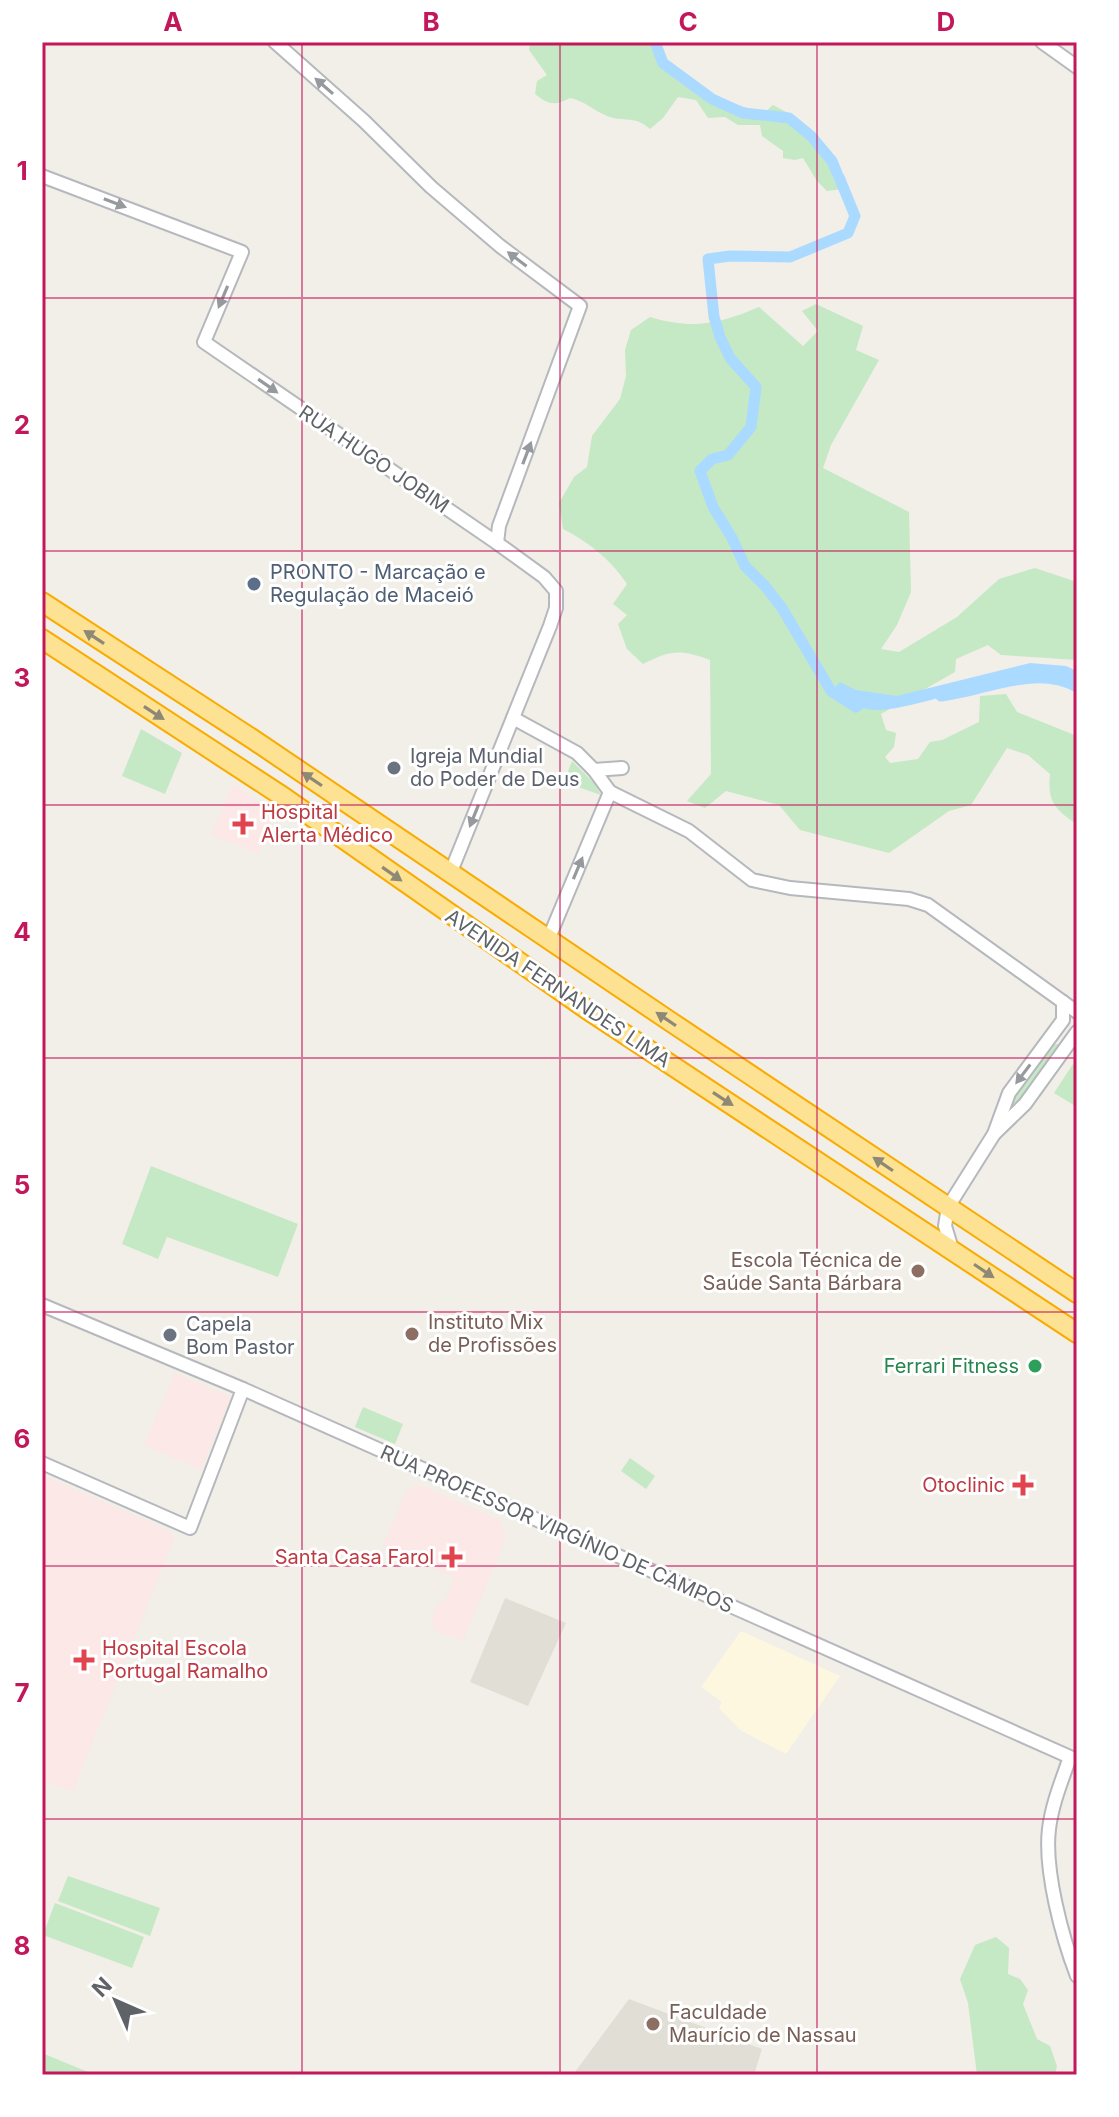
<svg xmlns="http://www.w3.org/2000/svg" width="1119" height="2117" font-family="Inter,sans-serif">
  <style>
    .commercial { fill: #fef7e0 }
    .education { fill: #e1ded6 }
    .medical { fill: #fce8e6 }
    .green { fill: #c5e8c5 }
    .water { fill: #aadaff }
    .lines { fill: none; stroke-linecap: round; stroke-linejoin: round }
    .canal { stroke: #aadaff; stroke-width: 11 }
    .minor-casing { stroke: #b5b8bc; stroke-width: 16 }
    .highway-casing { stroke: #f9ab00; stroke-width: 22 }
    .minor { stroke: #fff; stroke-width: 12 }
    .highway { stroke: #fde293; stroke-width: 18 }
    .oneway { fill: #979a9d }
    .oneway2 { fill: #8e8975 }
    .grid { fill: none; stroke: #c2185b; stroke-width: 2; stroke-opacity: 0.55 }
    .service-dot { fill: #5c6f8a; stroke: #fff; stroke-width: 3 }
    .worship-dot { fill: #6b7280; stroke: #fff; stroke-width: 3 }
    .health-dot { fill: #e0444e; stroke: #fff; stroke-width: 3 }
    .education-dot { fill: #8d6e63; stroke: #fff; stroke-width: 3 }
    .leisure-dot { fill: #2e9e5b; stroke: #fff; stroke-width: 3 }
    .labels { text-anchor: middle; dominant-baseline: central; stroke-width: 6; stroke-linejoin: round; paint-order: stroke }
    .street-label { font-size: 20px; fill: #5f6368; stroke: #fff }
    .service-label { font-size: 20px; fill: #4e5e75; stroke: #fff; text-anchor: start }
    .worship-label { font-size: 20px; fill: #5b616d; stroke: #fff; text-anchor: start }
    .health-label { font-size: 20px; fill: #be3a42; stroke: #fff; text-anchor: start }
    .education-label { font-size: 20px; fill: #785e54; stroke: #fff; text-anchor: start }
    .leisure-label { font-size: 20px; fill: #27864d; stroke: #fff; text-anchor: end }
    .neatline { fill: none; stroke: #c2185b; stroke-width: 3 }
    .grid-label { font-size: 26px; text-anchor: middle; font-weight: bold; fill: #c2185b }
  </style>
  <rect width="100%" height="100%" fill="#f1efe8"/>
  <!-- commercial -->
  <path class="commercial" d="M741,1631L840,1676L786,1754L740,1730L719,1708L722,1702L701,1687Z"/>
  <!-- education -->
  <g class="education">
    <path d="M505,1598L566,1623L528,1706L470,1682Z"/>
    <path d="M629,1999L762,2049L754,2075H579L575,2072Z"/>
  </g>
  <!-- medical -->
  <g class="medical">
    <path d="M233,784L275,813L259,854L211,835Z"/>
    <path d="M175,1373L231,1397L201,1470L144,1445Z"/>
    <path d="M42,1475L170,1531L174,1539L73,1791L42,1781Z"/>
    <path d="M419,1485L498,1519L504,1528V1542L463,1641L432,1629L435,1622L431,1620L438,1602L444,1604L454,1577L382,1547L406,1492L412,1486Z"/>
  </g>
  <!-- green -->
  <g class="green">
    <path d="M530,42H655C663,55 670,69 682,79C697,92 745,109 765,112L773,105L790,114L839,169L842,189L827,191L817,181L803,158L795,160L783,158V151L762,136L760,125H738L725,117L708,118L696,100L678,97L663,118L650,129C637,117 628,121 613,118C597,114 586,101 570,98C555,106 549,105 535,94L537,81L547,75L529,50Z"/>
    <path d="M816,304L863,326L856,350L879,360L831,445L823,468L909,512L911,592L897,625L881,649L899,652L957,617L999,579L1035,568L1077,582V660L1001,655L988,645L956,659L955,672L881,714L886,730L896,733L894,747L885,757L890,763L918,759L930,742L942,740L979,722L980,696L1006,694L1017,712L1077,736V824C1055,810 1047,801 1050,774L1028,755L1007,748L971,805L949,811L889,853L800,830L779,805L726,791L705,808L687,801L711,774L710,660C680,649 671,650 643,664L627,649L618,624L627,615L613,604L627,584C610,559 590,543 563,529L559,503L574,477L587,467L592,436L620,399L626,376L625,350L631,330L650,317C693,330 719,324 759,307L803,346L818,331L802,311Z"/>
    <path d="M141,729L182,753L165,794L122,776Z"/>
    <path d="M572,761L593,782L601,795L564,782Z"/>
    <path d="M1058,1044L1061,1049L1024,1101L1004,1116L1009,1100L1051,1045Z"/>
    <path d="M1077,1058V1107L1054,1093Z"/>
    <path d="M151,1166L298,1224L278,1277L167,1237L158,1259L122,1244Z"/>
    <path d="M363,1407L403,1424L395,1444L355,1427Z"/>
    <path d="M630,1458L655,1476L646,1489L621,1471Z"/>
    <path d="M68,1876L160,1908L150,1936L58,1901Z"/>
    <path d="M55,1903L144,1937L132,1968L43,1935Z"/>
    <path d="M996,1937L1009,1948L1008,1974L1020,1979L1028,1990L1023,2004L1037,2039L1050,2046L1057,2066L1055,2075H977L968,2003L960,1979L975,1945Z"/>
    <path d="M42,2053L88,2072L87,2075H42Z"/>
  </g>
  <!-- water -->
  <path class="water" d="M1030,663L1066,666L1077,671V689C1046,655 920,711 876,710C858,710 846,700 831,691L840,682L856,690L897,696Z"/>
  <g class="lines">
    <!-- canal -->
    <g class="canal">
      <path d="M655,42L663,63L712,99L743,113L789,118L811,136L832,161L837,173"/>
      <path d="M839,177L855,216L848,233L790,257L730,256L708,259L714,317L720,337L730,358L756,387L751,427L728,455L712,459L700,471L713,507L732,538L745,566L765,586L782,608L831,691L856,707L864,700"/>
      <path d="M941,696C984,691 1035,664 1077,687"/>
    </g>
    <!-- minor casing -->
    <g class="minor-casing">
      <g id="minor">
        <path d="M275,42L364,121L431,187L500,246L580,306L499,526L497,543"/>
        <path d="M1042,42L1077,67"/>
        <path d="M42,176L242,252L204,342L497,543L544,577L556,591V608L550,626L450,874"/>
        <path d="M513,718L577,753L594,770L610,792L689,831L752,880L790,888L909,899L928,905L1077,1012"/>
        <path d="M594,770L622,768"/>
        <path d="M548,940L610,792"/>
        <path d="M994,1134L1025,1104L1077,1032"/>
        <path d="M952,1249L945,1226L948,1207L994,1134L1009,1093L1063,1020V1002"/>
        <path d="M42,1305L243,1389L1070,1757C1062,1780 1052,1804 1049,1829C1044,1870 1062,1937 1077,1976"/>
        <path d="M42,1463L190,1528L243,1389"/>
      </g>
    </g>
    <!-- highway casing -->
    <g class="highway-casing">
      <g id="highway">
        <path d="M42,602L254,740L671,1022L1077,1293"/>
        <path d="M42,639L285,798L585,1008L1077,1333"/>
      </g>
    </g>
    <!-- minor -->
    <use href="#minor" class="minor"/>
    <!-- highway -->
    <use href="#highway" class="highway"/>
  </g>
  <!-- one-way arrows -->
  <defs><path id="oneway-solid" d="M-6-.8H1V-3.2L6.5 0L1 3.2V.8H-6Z" transform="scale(2)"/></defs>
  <g class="oneway">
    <use href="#oneway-solid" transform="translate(324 86) rotate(-139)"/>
    <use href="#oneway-solid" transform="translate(115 203) rotate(21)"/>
    <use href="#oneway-solid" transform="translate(517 259) rotate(-143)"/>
    <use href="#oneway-solid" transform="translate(223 297) rotate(113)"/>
    <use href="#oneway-solid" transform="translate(268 386) rotate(35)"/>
    <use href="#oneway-solid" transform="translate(527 453) rotate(-69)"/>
    <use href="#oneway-solid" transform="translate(474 816) rotate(112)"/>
    <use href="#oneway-solid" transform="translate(578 868) rotate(-67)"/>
    <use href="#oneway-solid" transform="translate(1023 1074) rotate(127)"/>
  </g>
  <g class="oneway2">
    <use href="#oneway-solid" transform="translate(94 637) rotate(-147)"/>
    <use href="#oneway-solid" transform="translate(154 713) rotate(33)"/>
    <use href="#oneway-solid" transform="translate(312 779) rotate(-146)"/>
    <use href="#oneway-solid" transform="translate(392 874) rotate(35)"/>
    <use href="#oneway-solid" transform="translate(666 1019) rotate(-146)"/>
    <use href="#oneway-solid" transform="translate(723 1099) rotate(33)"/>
    <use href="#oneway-solid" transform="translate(883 1164) rotate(-146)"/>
    <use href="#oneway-solid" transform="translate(984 1271) rotate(34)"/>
  </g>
  <!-- grid -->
  <path class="grid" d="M302,42V2075M560,42V2075M817,42V2075M42,298H1077M42,551H1077M42,805H1077M42,1058H1077M42,1312H1077M42,1566H1077M42,1819H1077"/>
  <!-- markers -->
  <circle class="service-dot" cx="254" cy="584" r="8"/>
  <g class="worship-dot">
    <circle cx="394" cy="768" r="8"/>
    <circle cx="170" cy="1335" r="8"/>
  </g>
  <g class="health-dot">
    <path d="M239 812h8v8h8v8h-8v8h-8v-8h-8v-8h8z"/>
    <path d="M1019 1473h8v8h8v8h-8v8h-8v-8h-8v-8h8z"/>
    <path d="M448 1545h8v8h8v8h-8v8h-8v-8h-8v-8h8z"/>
    <path d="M80 1648h8v8h8v8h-8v8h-8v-8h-8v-8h8z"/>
  </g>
  <g class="education-dot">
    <circle cx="918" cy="1271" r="8"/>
    <circle cx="412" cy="1334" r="8"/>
    <circle cx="653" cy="2024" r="8"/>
  </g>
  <circle class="leisure-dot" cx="1035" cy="1366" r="8"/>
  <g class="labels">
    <!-- street labels -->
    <g class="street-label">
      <text transform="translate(374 459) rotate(34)">RUA HUGO JOBIM</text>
      <text transform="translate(558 988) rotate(34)">AVENIDA FERNANDES LIMA</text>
      <text transform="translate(557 1529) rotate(24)">RUA PROFESSOR VIRGÍNIO DE CAMPOS</text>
    </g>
    <!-- service labels -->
    <g class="service-label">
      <text x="270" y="572">PRONTO - Marcação e<tspan x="270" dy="23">Regulação de Maceió</tspan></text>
    </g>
    <!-- worship labels -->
    <g class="worship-label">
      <text x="410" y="756">Igreja Mundial<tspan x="410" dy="23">do Poder de Deus</tspan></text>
      <text x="186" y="1324">Capela<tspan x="186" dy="23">Bom Pastor</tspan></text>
    </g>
    <!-- health labels -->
    <g class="health-label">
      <text x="261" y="812">Hospital<tspan x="261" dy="23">Alerta Médico</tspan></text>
      <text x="1005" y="1485" text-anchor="end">Otoclinic</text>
      <text x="434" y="1557" text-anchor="end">Santa Casa Farol</text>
      <text x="102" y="1648">Hospital Escola<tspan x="102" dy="23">Portugal Ramalho</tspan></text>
    </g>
    <!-- education labels -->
    <g class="education-label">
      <text x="902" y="1260" text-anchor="end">Escola Técnica de<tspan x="902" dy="23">Saúde Santa Bárbara</tspan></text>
      <text x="428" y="1322">Instituto Mix<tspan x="428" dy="23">de Profissões</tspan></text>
      <text x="669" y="2012">Faculdade<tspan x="669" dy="23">Maurício de Nassau</tspan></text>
    </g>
    <!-- leisure labels -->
    <g class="leisure-label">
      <text x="1019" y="1366">Ferrari Fitness</text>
    </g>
  </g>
  <!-- border -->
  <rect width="1119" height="2117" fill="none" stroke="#ffffff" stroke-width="88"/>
  <!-- north arrow -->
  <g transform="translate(116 2001) rotate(315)" stroke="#ffffff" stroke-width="6" paint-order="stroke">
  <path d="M0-6L14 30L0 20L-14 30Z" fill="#5f6368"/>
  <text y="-12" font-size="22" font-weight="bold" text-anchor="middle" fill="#5f6368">N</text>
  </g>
  <rect x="44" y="44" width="1031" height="2029" class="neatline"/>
  <g class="grid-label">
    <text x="173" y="31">A</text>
    <text x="431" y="31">B</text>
    <text x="688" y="31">C</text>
    <text x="946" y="31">D</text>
    <text x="22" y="180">1</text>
    <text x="22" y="434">2</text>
    <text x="22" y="687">3</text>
    <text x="22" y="941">4</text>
    <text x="22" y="1194">5</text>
    <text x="22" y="1448">6</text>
    <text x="22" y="1702">7</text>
    <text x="22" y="1955">8</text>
  </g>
</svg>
